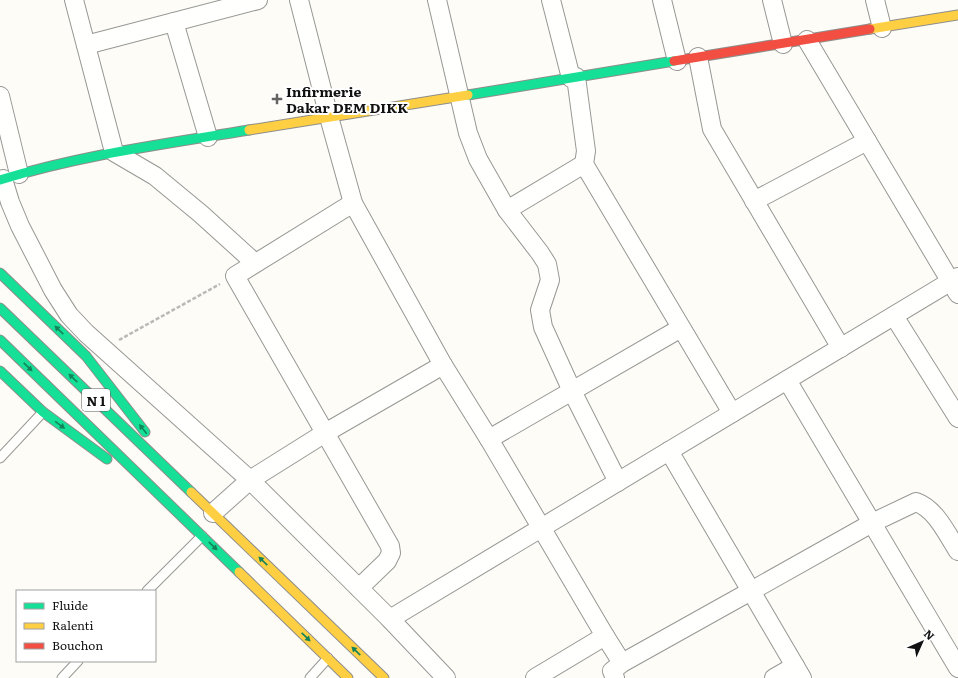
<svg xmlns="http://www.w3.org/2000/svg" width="958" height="678" font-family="Literata,serif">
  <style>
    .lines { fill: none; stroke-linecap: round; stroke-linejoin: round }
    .lane-casing { stroke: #979795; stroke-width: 11 }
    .street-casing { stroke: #979795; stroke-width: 20 }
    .fast-casing { stroke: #8e8d8b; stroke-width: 11 }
    .slow-casing { stroke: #8e8d8b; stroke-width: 11 }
    .jam-casing { stroke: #8e8d8b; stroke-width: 11 }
    .path { stroke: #b9b9b8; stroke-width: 2.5; stroke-dasharray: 4 2; stroke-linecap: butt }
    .lane { stroke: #fffffe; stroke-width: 9 }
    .street { stroke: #fffffe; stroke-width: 18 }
    .fast { stroke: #16e098; stroke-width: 9 }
    .slow { stroke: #ffcf43; stroke-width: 9 }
    .jam { stroke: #f24e42; stroke-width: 9 }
    .oneway { fill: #14835b }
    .poi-dot { fill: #646362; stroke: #fff; stroke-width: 1.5 }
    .labels { text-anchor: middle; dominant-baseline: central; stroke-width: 4; stroke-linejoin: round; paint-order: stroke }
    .shield { fill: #fff; stroke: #585858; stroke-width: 1 }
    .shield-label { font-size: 13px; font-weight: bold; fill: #111 }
    .poi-label { font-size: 14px; font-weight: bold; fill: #111; stroke: #fff; text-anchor: start }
  </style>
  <rect width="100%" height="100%" fill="#fdfcf7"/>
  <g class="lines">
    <!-- lane casing -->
    <g class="lane-casing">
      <g id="lane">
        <path d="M0,458L43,412"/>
        <path d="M147,591L202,536"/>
        <path d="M62,678L78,661"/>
        <path d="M310,678L328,658"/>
      </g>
    </g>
    <!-- street casing -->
    <g class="street-casing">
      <g id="street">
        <path d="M74,0L114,152L155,176L201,214L255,263"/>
        <path d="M299,0L329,117L353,203L443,365L489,439L605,636L622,663"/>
        <path d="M437,0L468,133L478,159L507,210L540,253L547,264L550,280L540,310L543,327L572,391L618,482"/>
        <path d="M551,0L571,78"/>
        <path d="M662,0L677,61"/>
        <path d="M772,0L783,44"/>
        <path d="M875,0L882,28"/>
        <path d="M174,22L208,137"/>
        <path d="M807,40L958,294"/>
        <path d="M86,45L258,0"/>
        <path d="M698,57L712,129L841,348"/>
        <path d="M576,77L586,151L584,164L732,413"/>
        <path d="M0,96L19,174"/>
        <path d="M3,179L10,202L20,226L53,290L69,315L86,333L250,480L390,619L446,678"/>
        <path d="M754,201L867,141"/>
        <path d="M353,203L235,276L390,546L391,553L387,561L359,588"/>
        <path d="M507,210L584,164"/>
        <path d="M894,316L958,418"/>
        <path d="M787,380L958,668"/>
        <path d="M489,439L681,328"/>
        <path d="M669,451L802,678"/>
        <path d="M213,513L250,480L325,433L443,365"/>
        <path d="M390,619L958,277"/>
        <path d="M535,678L605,636"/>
        <path d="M615,678L612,671L622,663L751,591L872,523L916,502C936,509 947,534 958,551"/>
        <path d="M774,678L795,666"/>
      </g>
    </g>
    <!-- fast casing -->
    <g class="fast-casing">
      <g id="fast">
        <path d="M468,95L674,61"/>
        <path d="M0,180C81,155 165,144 249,130"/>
        <path d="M0,273L86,356L145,432"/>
        <path d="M0,308L191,492"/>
        <path d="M0,340L239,572"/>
        <path d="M0,371L43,412L107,459"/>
      </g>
    </g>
    <!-- slow casing -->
    <g class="slow-casing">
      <g id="slow">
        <path d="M870,29L958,15"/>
        <path d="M249,130L468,95"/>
        <path d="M191,492L384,678"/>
        <path d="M239,572L348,678"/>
      </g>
    </g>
    <!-- jam casing -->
    <g class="jam-casing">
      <path id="jam" d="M674,61L870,29"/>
    </g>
    <!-- path -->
    <path class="path" d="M119,340L220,284"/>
    <!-- lane -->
    <use href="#lane" class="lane"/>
    <!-- street -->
    <use href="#street" class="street"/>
    <!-- fast -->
    <use href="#fast" class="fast"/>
    <!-- slow -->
    <use href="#slow" class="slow"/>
    <!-- jam -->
    <use href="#jam" class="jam"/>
  </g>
  <!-- one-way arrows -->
  <defs><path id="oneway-solid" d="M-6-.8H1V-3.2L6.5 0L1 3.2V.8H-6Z"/></defs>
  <g class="oneway">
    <use href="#oneway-solid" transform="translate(59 330) rotate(-136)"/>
    <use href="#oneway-solid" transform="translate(28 367) rotate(44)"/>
    <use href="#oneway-solid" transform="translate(73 378) rotate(-136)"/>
    <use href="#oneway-solid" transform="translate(60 425) rotate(36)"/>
    <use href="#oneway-solid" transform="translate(143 429) rotate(-128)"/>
    <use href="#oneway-solid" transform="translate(213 546) rotate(44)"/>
    <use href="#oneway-solid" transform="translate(263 561) rotate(-136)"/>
    <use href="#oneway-solid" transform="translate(306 637) rotate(44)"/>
    <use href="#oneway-solid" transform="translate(356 651) rotate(-136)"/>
  </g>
  <!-- markers -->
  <path class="poi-dot" d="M275 93h4v4h4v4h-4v4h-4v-4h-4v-4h4z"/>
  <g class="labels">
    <!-- shield labels -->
    <rect class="shield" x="82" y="389" width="28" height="22" rx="3"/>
    <g class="shield-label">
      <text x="96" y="400">N 1</text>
    </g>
    <!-- poi labels -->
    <g class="poi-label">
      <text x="286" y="91">Infirmerie<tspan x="286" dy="16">Dakar DEM DIKK</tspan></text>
    </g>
  </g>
  <!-- legend -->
  <rect x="16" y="590" width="140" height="72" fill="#ffffff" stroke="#a0a0a0"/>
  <rect x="24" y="603" width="20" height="6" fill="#16e098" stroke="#a0a0a0"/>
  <text x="52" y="610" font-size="12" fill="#111111">Fluide</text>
  <rect x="24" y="623" width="20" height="6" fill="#ffcf43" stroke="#a0a0a0"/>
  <text x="52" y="630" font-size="12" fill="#111111">Ralenti</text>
  <rect x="24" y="643" width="20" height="6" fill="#f24e42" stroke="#a0a0a0"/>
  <text x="52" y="650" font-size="12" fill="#111111">Bouchon</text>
  <!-- north arrow -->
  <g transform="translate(922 642) rotate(45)" stroke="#ffffff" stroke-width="3" paint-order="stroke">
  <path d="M0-3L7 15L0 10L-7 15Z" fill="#111111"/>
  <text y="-6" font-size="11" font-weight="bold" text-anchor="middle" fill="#111111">N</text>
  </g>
</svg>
